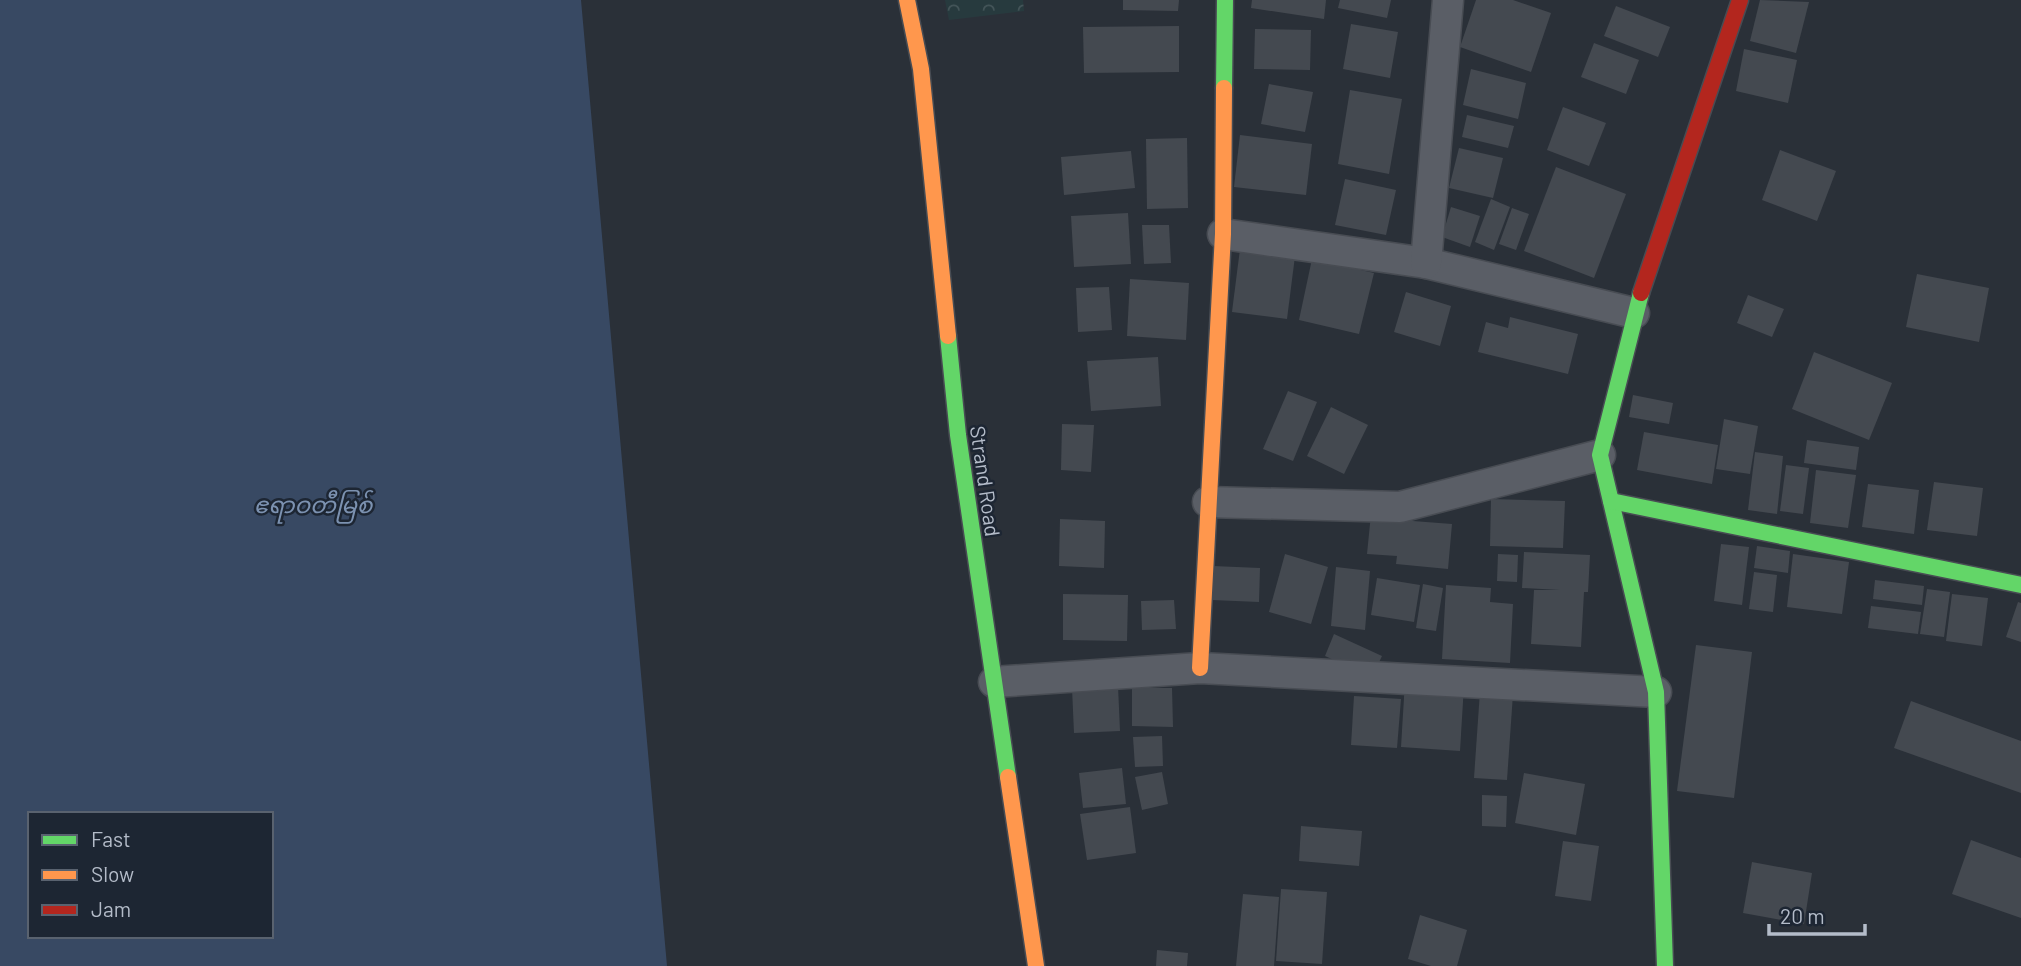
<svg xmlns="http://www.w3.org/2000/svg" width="2021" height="966" font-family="Barlow,'Noto Sans Myanmar',sans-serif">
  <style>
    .park { fill: url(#park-crowns) }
    .water { fill: #384963; fill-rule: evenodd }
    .building { fill: #444950 }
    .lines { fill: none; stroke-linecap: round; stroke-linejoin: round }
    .street-casing { stroke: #484c53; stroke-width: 33 }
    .fast-casing { stroke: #484c53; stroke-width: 19 }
    .slow-casing { stroke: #484c53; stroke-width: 19 }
    .jam-casing { stroke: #484c53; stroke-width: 19 }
    .street { stroke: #5a5e66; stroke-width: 30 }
    .fast { stroke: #63d668; stroke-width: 16 }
    .slow { stroke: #ff974d; stroke-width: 16 }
    .jam { stroke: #b3261e; stroke-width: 16 }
    .labels { text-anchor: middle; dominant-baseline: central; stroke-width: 5; stroke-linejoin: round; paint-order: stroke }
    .street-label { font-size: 21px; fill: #b4bcc9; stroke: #1d2633 }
    .water-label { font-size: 23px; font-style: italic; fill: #7c92b1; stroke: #1d2633 }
  </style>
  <defs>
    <pattern id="park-crowns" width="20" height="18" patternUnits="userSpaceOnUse" patternTransform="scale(1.75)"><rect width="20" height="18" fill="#273a3e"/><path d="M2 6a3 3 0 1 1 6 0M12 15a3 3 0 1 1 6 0" fill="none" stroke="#445559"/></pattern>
  </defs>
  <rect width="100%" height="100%" fill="#2a3038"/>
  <!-- park -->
  <path class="park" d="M945,0H1023L1024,11L949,20Z"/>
  <!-- water -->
  <path class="water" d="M0,0H581L667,966H0ZM30,814H271V936H30Z"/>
  <!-- building -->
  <g class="building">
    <path d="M1123,0H1179L1178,11L1123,10Z"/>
    <path d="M1252,0H1326L1324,19L1251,8Z"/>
    <path d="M1340,0H1391L1387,18L1338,8Z"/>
    <path d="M1476,0H1513L1551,13L1531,72L1460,47Z"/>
    <path d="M1760,0L1809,2L1796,53L1750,41Z"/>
    <path d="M1616,6L1670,27L1658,57L1604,36Z"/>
    <path d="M1351,24L1398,32L1390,78L1343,69Z"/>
    <path d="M1179,26V72L1084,73L1083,27Z"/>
    <path d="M1255,29L1311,30L1310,70L1254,69Z"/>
    <path d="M1594,43L1639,60L1626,94L1581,77Z"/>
    <path d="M1744,49L1797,60L1788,103L1736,91Z"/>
    <path d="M1471,69L1526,83L1518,119L1463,105Z"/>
    <path d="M1269,84L1313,92L1305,132L1261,124Z"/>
    <path d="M1350,90L1402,99L1389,174L1338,164Z"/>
    <path d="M1563,107L1606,123L1589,166L1547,150Z"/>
    <path d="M1467,115L1514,126L1508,148L1462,137Z"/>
    <path d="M1240,135L1312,144L1306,195L1234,187Z"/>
    <path d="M1187,138L1188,208L1147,209L1146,139Z"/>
    <path d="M1459,148L1503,158L1493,198L1449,188Z"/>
    <path d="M1780,150L1836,171L1817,221L1762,200Z"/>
    <path d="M1131,151L1135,188L1064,195L1061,157Z"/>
    <path d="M1556,167L1626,194L1594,278L1524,251Z"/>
    <path d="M1345,179L1396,190L1386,235L1335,225Z"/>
    <path d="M1491,199L1510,207L1494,250L1475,242Z"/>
    <path d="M1451,207L1480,216L1470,247L1442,237Z"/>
    <path d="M1512,208L1529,214L1516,250L1499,244Z"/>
    <path d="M1128,213L1131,264L1074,267L1071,216Z"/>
    <path d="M1142,225H1169L1171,263L1144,264Z"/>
    <path d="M1240,249L1295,256L1287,319L1232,312Z"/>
    <path d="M1312,259L1374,273L1359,334L1299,320Z"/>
    <path d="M1917,274L1989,288L1979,342L1906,327Z"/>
    <path d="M1130,279L1189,283L1186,340L1127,336Z"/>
    <path d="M1109,287L1112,330L1078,332L1076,288Z"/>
    <path d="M1406,292L1451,306L1440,346L1394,332Z"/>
    <path d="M1748,295L1784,309L1772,337L1737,323Z"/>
    <path d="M1510,317L1578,334L1568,374L1478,352L1486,322L1508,328Z"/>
    <path d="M1814,352L1892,383L1869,440L1792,409Z"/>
    <path d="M1158,357L1161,406L1091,411L1087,361Z"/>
    <path d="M1288,391L1317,402L1293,461L1263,449Z"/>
    <path d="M1633,395L1673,403L1669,424L1629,417Z"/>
    <path d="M1331,407L1368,425L1344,474L1307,456Z"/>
    <path d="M1724,419L1758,426L1750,474L1716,469Z"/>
    <path d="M1062,424L1094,425L1091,472L1061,470Z"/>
    <path d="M1644,432L1718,445L1712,484L1637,470Z"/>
    <path d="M1807,440L1859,447L1856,470L1804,463Z"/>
    <path d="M1755,452L1783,456L1777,514L1748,510Z"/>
    <path d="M1786,465L1809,468L1803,514L1780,511Z"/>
    <path d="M1816,470L1856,475L1848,528L1810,523Z"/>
    <path d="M1934,482L1983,488L1977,536L1927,530Z"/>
    <path d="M1868,484L1919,490L1914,534L1862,527Z"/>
    <path d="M1491,499L1565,501L1563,548L1490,546Z"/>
    <path d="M1371,514L1400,520L1452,524L1448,569L1396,564L1397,556L1367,554Z"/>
    <path d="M1060,519L1105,521L1104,568L1059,566Z"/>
    <path d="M1721,544L1749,547L1742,605L1714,601Z"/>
    <path d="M1757,546L1790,551L1788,573L1754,568Z"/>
    <path d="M1524,552L1590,555L1588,592H1584L1581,647L1531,644L1534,590H1560L1522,588Z"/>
    <path d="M1285,554L1328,567L1311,624L1269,612Z"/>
    <path d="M1498,554L1518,555L1517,582L1497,581Z"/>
    <path d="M1793,554L1849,562L1842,614L1787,607Z"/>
    <path d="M1213,566L1260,568L1259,602L1212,600Z"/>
    <path d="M1336,567L1370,571L1365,630L1331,626Z"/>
    <path d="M1754,572L1777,575L1773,612L1749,609Z"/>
    <path d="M1377,578L1420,585L1414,622L1371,615Z"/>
    <path d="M1875,580L1924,586L1922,605L1873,599Z"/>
    <path d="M1423,584L1443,588L1436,631L1416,628Z"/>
    <path d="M1446,585L1491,588L1490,602L1513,604L1510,663L1442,659Z"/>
    <path d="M1927,589L1950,592L1944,637L1920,634Z"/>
    <path d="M1063,594L1128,595L1127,641L1063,640Z"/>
    <path d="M1952,594L1988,598L1982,646L1946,641Z"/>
    <path d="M1174,600L1176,629L1142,630L1141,601Z"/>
    <path d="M2018,602L2021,603V642L2006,637Z"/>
    <path d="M1871,606L1921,612L1918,634L1868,628Z"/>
    <path d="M1334,634L1382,656L1372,677L1325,656Z"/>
    <path d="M1696,645L1752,652L1734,798L1677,791Z"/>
    <path d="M1405,681L1464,685L1460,751L1401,747Z"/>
    <path d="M1118,686L1120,731L1074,733L1072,688Z"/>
    <path d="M1132,688H1172L1173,727L1132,726Z"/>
    <path d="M1480,691L1513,694L1507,780L1474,778Z"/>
    <path d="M1354,696L1401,699L1397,748L1351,745Z"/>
    <path d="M1911,701L2021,741V793L1894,748Z"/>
    <path d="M1162,736L1163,766L1135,767L1133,737Z"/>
    <path d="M1122,768L1126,804L1083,808L1079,773Z"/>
    <path d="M1162,772L1168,804L1142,810L1135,777Z"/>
    <path d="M1524,773L1585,784L1576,835L1515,823Z"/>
    <path d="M1482,795L1507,796L1506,827L1482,826Z"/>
    <path d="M1130,807L1136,853L1087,860L1080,814Z"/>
    <path d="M1301,826L1362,831L1359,866L1299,861Z"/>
    <path d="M1971,840L2021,858V918L1952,894Z"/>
    <path d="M1563,841L1599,846L1591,901L1555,896Z"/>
    <path d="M1752,862L1812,873L1804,924L1743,913Z"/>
    <path d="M1281,889L1327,892L1322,964L1276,961Z"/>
    <path d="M1243,894L1279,897L1274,966H1236Z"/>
    <path d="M1420,915L1467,930L1457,966H1431L1408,959Z"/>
    <path d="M1157,950L1188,953L1187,966H1156Z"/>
  </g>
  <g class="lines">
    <!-- street casing -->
    <g class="street-casing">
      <g id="street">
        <path d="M1223,234L1426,263L1634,313"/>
        <path d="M1426,263L1448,0"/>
        <path d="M1208,502L1400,507L1600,455"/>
        <path d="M994,682L1200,668L1656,692"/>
      </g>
    </g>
    <!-- fast casing -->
    <g class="fast-casing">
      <g id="fast">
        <path d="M1224,88L1225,0"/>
        <path d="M1641,293L1600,455L1656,692L1665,966"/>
        <path d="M948,336L958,435L1008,777"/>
        <path d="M1611,501L2021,585"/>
      </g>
    </g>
    <!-- slow casing -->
    <g class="slow-casing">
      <g id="slow">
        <path d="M907,0L921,69L948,336"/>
        <path d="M1200,668L1223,234L1224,88"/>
        <path d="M1008,777L1036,966"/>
      </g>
    </g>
    <!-- jam casing -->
    <g class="jam-casing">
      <path id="jam" d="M1641,293L1740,0"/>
    </g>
    <!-- street -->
    <use href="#street" class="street"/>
    <!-- fast -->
    <use href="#fast" class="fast"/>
    <!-- slow -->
    <use href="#slow" class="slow"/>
    <!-- jam -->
    <use href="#jam" class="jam"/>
  </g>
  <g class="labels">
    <!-- street labels -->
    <g class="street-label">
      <text transform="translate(986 481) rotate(82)">Strand Road</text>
    </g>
    <!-- water labels -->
    <g class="water-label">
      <text x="313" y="504">ဧရာဝတီမြစ်</text>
    </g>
  </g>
  <!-- legend -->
  <rect x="28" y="812" width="245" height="126" fill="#1d2633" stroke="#59626f" stroke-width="2"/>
  <rect x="42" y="835" width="35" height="10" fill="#63d668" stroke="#59626f" stroke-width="2"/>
  <text x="91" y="847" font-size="21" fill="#b4bcc9">Fast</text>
  <rect x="42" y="870" width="35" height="10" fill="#ff974d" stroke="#59626f" stroke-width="2"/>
  <text x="91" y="882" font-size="21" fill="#b4bcc9">Slow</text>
  <rect x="42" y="905" width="35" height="10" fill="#b3261e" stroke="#59626f" stroke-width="2"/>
  <text x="91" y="917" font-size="21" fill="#b4bcc9">Jam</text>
  <!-- scale -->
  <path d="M1769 924v10h96v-10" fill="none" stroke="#b4bcc9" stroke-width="3.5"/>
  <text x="1780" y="924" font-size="21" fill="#b4bcc9" stroke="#1d2633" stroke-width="5" paint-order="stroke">20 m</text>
</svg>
